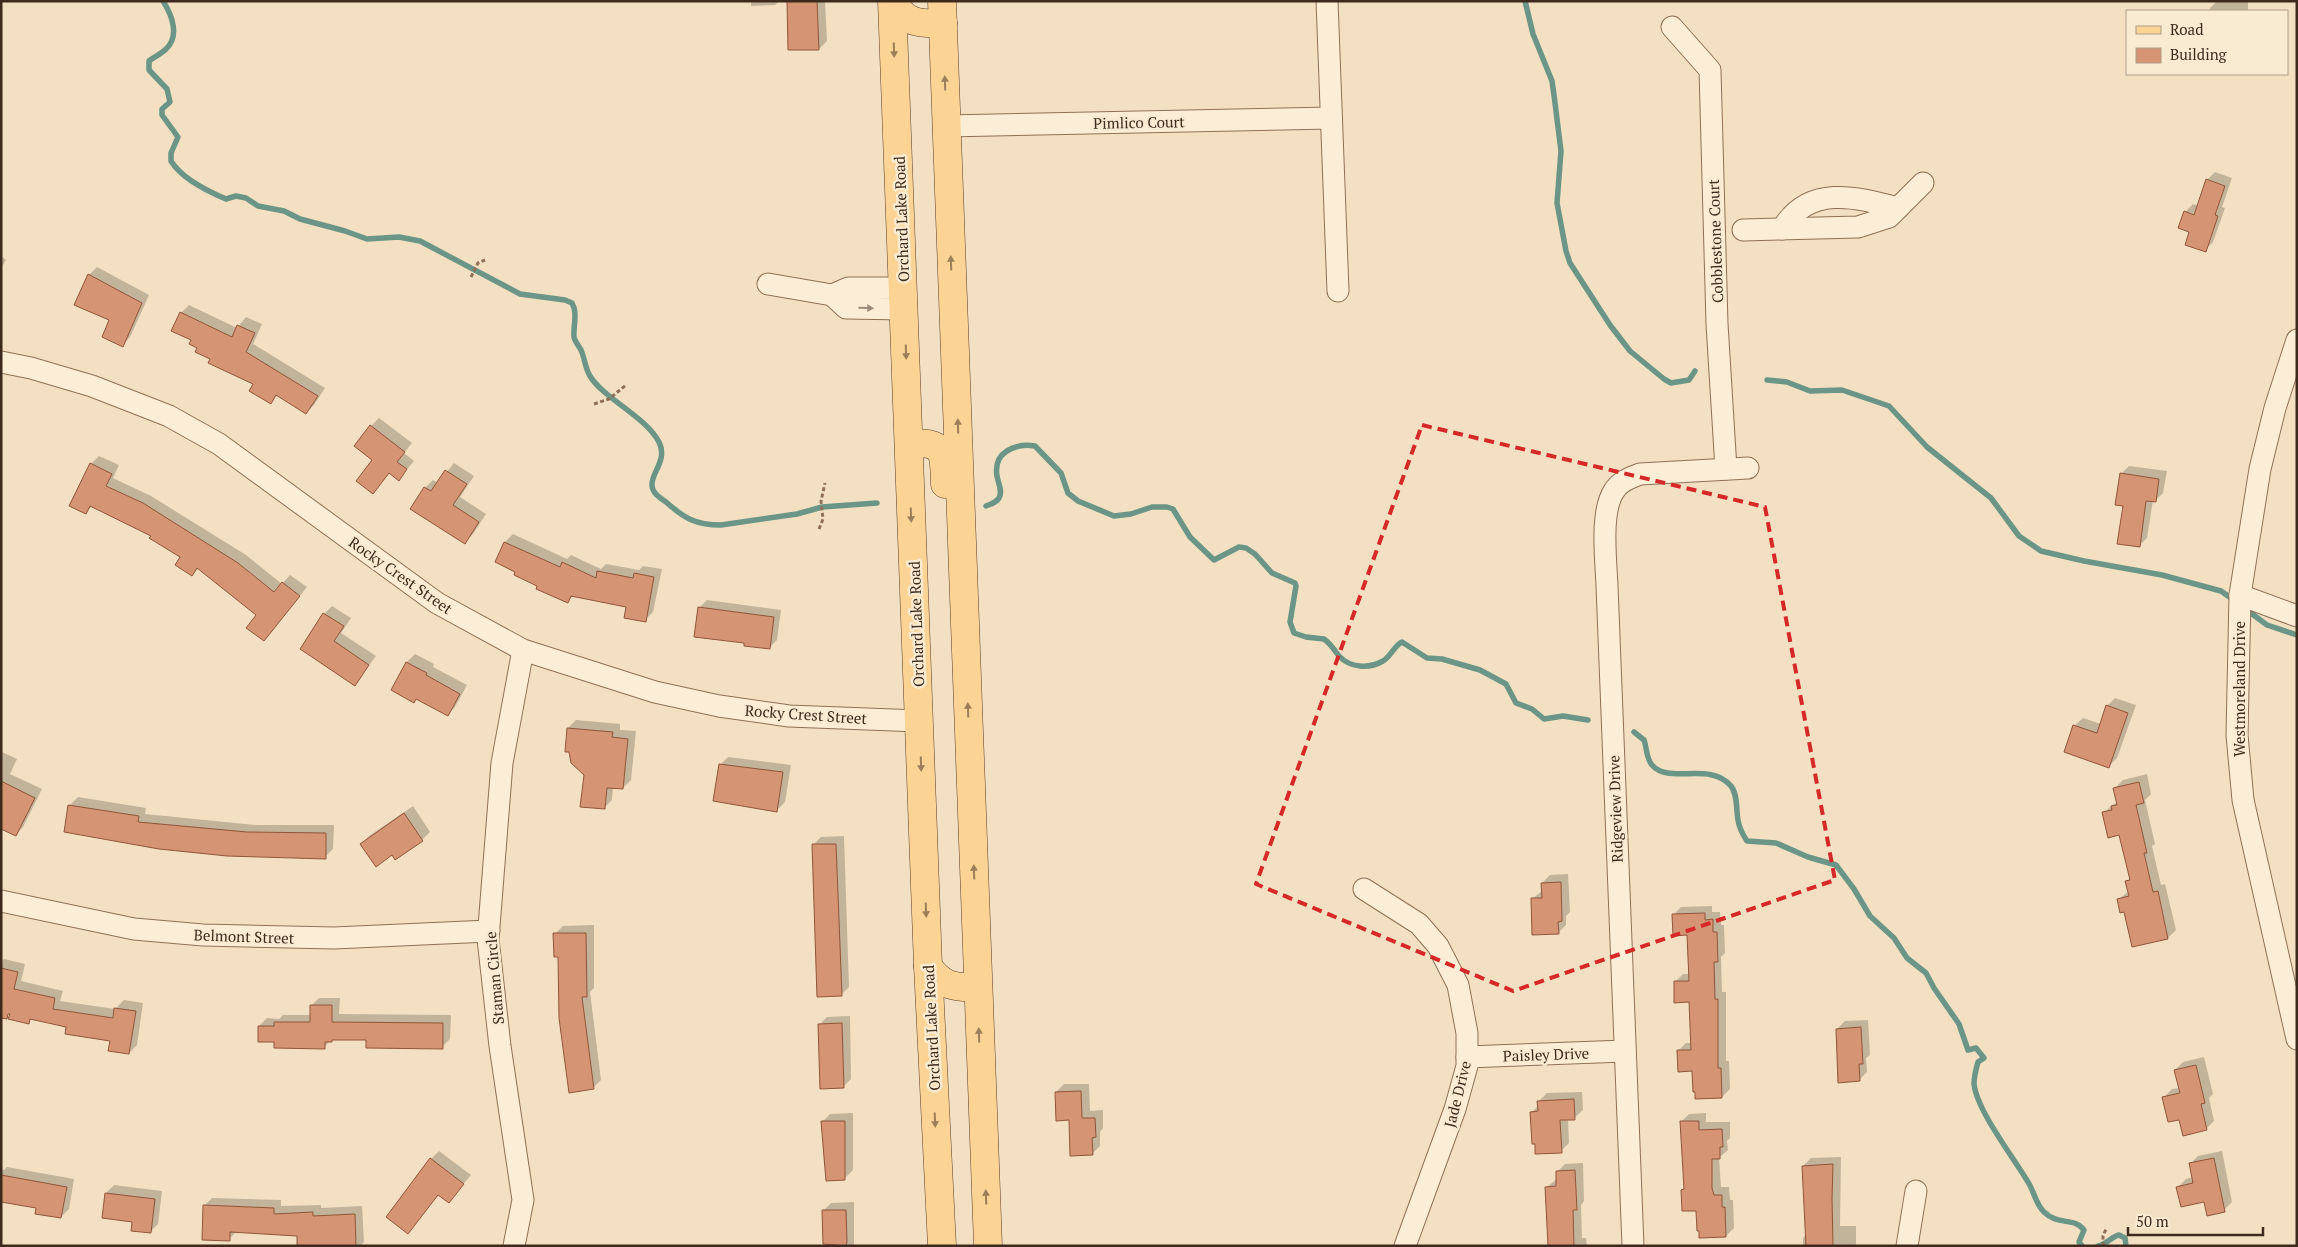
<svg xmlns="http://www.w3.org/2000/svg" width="2298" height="1247" font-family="'PT Serif',serif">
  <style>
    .shadow { fill: #0003 }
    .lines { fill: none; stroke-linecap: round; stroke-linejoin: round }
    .stream { stroke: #6a9587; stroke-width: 5.5 }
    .building { fill: #d59473; stroke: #915539 }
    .minor-casing { stroke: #8f7056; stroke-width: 23 }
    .major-casing { stroke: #5c3e2b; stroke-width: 29 }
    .path { stroke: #8f7056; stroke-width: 3; stroke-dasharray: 4 2.5; stroke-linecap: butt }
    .minor { stroke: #fceed6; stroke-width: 21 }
    .major { stroke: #fad395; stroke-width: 28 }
    .oneway { fill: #9c7e58 }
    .oneway2 { fill: #9c8c79 }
    .marked { fill: none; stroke: #d62828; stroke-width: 4; stroke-dasharray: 10 6; stroke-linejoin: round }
    .labels { text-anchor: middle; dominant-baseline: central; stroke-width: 5; stroke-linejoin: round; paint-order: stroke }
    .street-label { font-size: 15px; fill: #3d2a1c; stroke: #f9ebd2 }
  </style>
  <rect width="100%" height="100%" fill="#f3e0c2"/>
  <!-- shadow -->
  <g class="shadow">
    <path d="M751,1H779L775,5L751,6Z"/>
    <path d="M789,1H825L827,41L819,49Z"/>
    <path d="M2217,1H2248V11H2210V8Z"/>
    <path d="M2215,172L2232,178L2222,207L2225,208L2213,242L2205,250L2185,212L2193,204L2199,206L2207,180Z"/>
    <path d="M1,256L6,260L1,268Z"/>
    <path d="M97,267L149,295L130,337L122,345L89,275Z"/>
    <path d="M189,305L237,328L246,317L262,324L253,344L325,388L314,405L306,413L278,395L270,402L255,384L212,359L193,339L181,313Z"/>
    <path d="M379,418L412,443L404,453L414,461L399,479L390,472L373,493L374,460L371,426Z"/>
    <path d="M99,456L119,465L113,478L151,496L246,555L282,584L290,575L307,587L264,640L258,615L199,568L192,574L181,556L152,535L92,506L86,513L91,464Z"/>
    <path d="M454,463L474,476L460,497L486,514L473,534L465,542L412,508L425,488L433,480L438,483Z"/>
    <path d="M2129,466L2167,471L2163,493L2155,501L2153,500L2147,538L2139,546L2124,505L2121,474Z"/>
    <path d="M513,534L567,559L571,555L601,569L606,564L639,570L643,566L662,569L653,612L645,620L628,606L574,595L568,601L517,571L496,562L505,542Z"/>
    <path d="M707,600L781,610L777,640L769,648L699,608Z"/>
    <path d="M332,606L351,618L341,633L376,656L355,684L301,649L324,614Z"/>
    <path d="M415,654L434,664L433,667L467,685L455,707L447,715L416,698L393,690L407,662Z"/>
    <path d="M2115,698L2136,705L2117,758L2109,766L2074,726L2083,718L2101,724L2107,706Z"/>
    <path d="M576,720L620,724V730L636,731L631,780L623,788L613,787L612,800L604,808L585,775L568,728Z"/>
    <path d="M2,752L17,759L10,774L42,789L23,827L15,835L1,808Z"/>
    <path d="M728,757L791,765L785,802L777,810L720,765Z"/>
    <path d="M2147,774L2151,794L2145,800L2155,844L2152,846L2161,885L2165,884L2176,930L2168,938L2132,945L2125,911L2119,899L2129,891L2127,882L2130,878L2120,834L2104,813L2112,805L2118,802L2115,788L2123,780Z"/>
    <path d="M78,797L146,808L145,814L255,825H334L333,849L325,857L227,855L70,805Z"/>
    <path d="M413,806L430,832L422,840L396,858L393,854L362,844L369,836Z"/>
    <path d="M844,836L849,987L841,995L813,845L821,837Z"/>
    <path d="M1568,874L1570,912L1566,916V925L1558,933L1532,899L1543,890L1542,883L1550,875Z"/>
    <path d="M1712,906V912H1720L1721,925H1724L1725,953L1721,957L1722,992H1726V1061H1729L1730,1089L1722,1097L1693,1070L1678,1051L1686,1043H1692L1690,1001L1675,982L1683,974H1690L1688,934L1673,915L1681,907Z"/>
    <path d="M594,925V988L590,992L601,1080L593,1088L555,934L563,926Z"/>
    <path d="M4,959L25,964L21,981L63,991L60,1001L115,1009L124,1000L143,1003L137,1045L129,1053L111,1040L33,1018L28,1022L11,1013L1,1011V962Z"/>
    <path d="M319,998H340L339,1014L451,1015L450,1039L442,1047L368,1038H333L324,1047L275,1040L259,1026L267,1018L279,1019L283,1015H311V1006Z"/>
    <path d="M850,1016L851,1079L843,1087L819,1025L827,1017Z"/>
    <path d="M1868,1020L1870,1055L1866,1058L1867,1072L1859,1080L1837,1029L1845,1021Z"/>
    <path d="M2204,1057L2213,1094L2209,1098L2214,1121L2206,1129L2180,1118L2164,1097L2172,1089L2179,1088L2175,1070L2183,1062Z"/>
    <path d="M1064,1084H1089L1090,1111L1103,1110V1128L1100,1132V1146L1092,1154L1056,1092Z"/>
    <path d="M1582,1092L1583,1110L1574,1118L1568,1119L1569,1143L1561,1151L1536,1142L1532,1112L1539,1105V1101L1547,1093Z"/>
    <path d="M853,1113V1170L845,1178L822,1122L830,1114Z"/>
    <path d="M1706,1113V1122H1730V1138L1727,1141L1728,1150L1719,1158L1721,1187H1729L1730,1200H1733L1734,1228L1726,1236L1697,1209L1682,1190L1685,1187L1681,1122L1689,1114Z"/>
    <path d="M439,1151L471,1175L449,1201L439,1194L408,1232L431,1159Z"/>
    <path d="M2222,1151L2232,1202L2224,1210L2178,1187L2186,1179L2193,1177L2190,1164L2198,1156Z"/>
    <path d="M1841,1157L1840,1226H1856V1244L1854,1246H1803V1238L1806,1234L1803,1166L1811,1158Z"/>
    <path d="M1583,1163L1584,1201L1581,1205L1582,1238H1586L1587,1246H1560L1547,1187L1557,1179V1172L1565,1164Z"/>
    <path d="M7,1167L74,1179L69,1209L61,1217L38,1207L1,1201V1169L4,1170Z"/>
    <path d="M114,1185L162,1191L158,1224L150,1232L106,1193Z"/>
    <path d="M212,1198L281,1200V1206L321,1205V1208L362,1206L364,1242L360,1246H337L298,1235L237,1231L229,1239L204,1206Z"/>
    <path d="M854,1202V1246H826L823,1211L831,1203Z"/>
  </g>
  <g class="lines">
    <!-- stream -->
    <g class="stream">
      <path d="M163,1C172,15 180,36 166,49C161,54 154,57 149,61V70L167,89L170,102L162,109V115L178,137L171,153V161C182,179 207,191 226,199L236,196L246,198L258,206L284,211L300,219L345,231L367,239L399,237L420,241L520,294L565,300L572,303C578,313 573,326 574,337C575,342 579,346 581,350C585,359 585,368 590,376C603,398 645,416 659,442C668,460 651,473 652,485C652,493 660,498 666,502C684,518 695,525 721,525L797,514L822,507L877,503"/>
      <path d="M1525,1L1533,34L1552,81L1554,95L1561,151L1557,203L1566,251L1570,263L1610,325L1630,351L1664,379L1671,383L1689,380L1695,371"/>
      <path d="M1767,380L1787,382L1810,391L1842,390L1889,406L1927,447L1991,498L2019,536L2041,551L2084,561L2162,575L2221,591L2235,601"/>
      <path d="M986,506C991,504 996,503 999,498C1003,491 998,483 997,476C993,452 1015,443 1035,446L1061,473L1068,493L1078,501L1114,516L1131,514L1152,507H1167L1173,509L1190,537L1214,560L1239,547L1246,548L1255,554L1272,573L1295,583L1296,586L1290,622L1294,633L1306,637L1324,639C1331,644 1334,650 1339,656C1350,668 1369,669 1383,661C1391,656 1394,646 1402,642L1427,658L1442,659L1480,670L1506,684L1516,703L1532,709L1544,719L1563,716L1588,720"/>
      <path d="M2244,608L2267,625L2297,635"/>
      <path d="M1634,732L1644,740C1647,748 1646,758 1652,765C1669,785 1710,761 1731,786C1738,795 1736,810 1738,820C1739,828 1743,835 1747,841L1776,843L1808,857L1836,865L1854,889L1870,916L1894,938L1907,958L1926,973L1934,988L1959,1024L1968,1050L1976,1048L1984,1058L1978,1062C1976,1069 1974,1076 1974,1084C1977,1111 2014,1158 2028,1182C2034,1191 2036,1205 2044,1212C2058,1226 2075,1217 2084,1230L2079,1242L2082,1246"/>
      <path d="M2098,1246C2107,1244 2111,1237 2119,1235L2125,1238L2126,1246"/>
    </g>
  </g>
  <!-- building -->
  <g class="building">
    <path d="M787,1H817L819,50H788Z"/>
    <path d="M2206,179L2225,186L2215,215L2218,216L2206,252L2185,245L2189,232L2178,228L2184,211L2194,215Z"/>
    <path d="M88,274L142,303L123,347L102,337L109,320L74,305Z"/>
    <path d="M180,312L232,337L237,325L255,333L246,352L318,396L306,414L276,395L271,404L249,391L253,384L208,363L210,359L195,352L197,348L189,344L191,340L171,331Z"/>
    <path d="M370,425L405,452L397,462L407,469L399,481L389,473L373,494L356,481L372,460L354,446Z"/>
    <path d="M90,463L112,474L106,486L143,503L238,563L274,592L282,582L300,596L264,641L246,628L256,615L197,568L192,576L175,565L180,557L149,538L151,536L90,506L86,514L69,506Z"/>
    <path d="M445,470L467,484L453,505L479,522L465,544L410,509L424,487L431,491Z"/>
    <path d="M2120,473L2159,479L2156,502L2146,501L2140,547L2117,544L2123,506L2115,505Z"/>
    <path d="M504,542L560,567L562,562L596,578L597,571L633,578L634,573L654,577L646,622L624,618L626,607L571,596L568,603L536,589L537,586L514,575L515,572L495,562Z"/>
    <path d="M698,607L774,617L770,649L744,646V643L694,637Z"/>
    <path d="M323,613L344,626L334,641L369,665L355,686L300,649Z"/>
    <path d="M406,662L427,673L426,675L460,694L448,716L416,699L414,703L391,690Z"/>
    <path d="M2106,705L2128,713L2109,768L2064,752L2073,725L2097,733Z"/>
    <path d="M567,728L613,732L612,737L628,739L623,789L607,788L605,809L580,807L584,775L571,763L569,752H565Z"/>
    <path d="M719,764L783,772L777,812L713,801Z"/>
    <path d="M1,781L35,798L16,836L1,829Z"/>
    <path d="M2139,782L2144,803L2136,805L2147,853H2144L2153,892L2158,891L2168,939L2132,947L2124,912L2120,913L2117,899L2129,896L2125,881L2130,880L2119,835L2108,838L2102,812L2112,810L2111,806L2117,805L2113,788Z"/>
    <path d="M68,805L139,816L138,822L247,832L326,833V859L227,856L159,849L64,832Z"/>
    <path d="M404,813L423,841L395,860L392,855L376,867L360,844Z"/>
    <path d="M812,844H836L842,996L817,997Z"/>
    <path d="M1561,882L1562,921L1558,922L1559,934L1532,935L1531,898H1542L1541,883Z"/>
    <path d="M1705,913V920L1713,919V932H1717L1718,962H1714L1715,999H1718V1068H1721L1722,1098L1695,1099V1092H1693L1692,1071L1678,1072L1677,1050H1691L1689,1002L1674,1003V981H1689L1687,935L1673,936L1672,914Z"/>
    <path d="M553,933H586L587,997H582L594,1089L569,1093L559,1018L558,957H554Z"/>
    <path d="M1,968L18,972L14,989L55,998L53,1009L113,1018L114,1008L136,1011L129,1054L108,1051L110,1041L65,1034L66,1027L30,1019L29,1024L8,1019L10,1014H8L7,1019L1,1018Z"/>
    <path d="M310,1005H332V1022L443,1023V1049L366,1048V1040H332V1042H325V1049L274,1048V1042H258V1026H274V1022H310Z"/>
    <path d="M842,1023L844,1088L820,1089L818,1024Z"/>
    <path d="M1861,1027L1863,1064H1859L1860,1081L1838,1083L1836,1029Z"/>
    <path d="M2196,1065L2205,1103L2201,1104L2207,1130L2183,1136L2179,1120L2168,1122L2162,1097L2180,1093L2174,1070Z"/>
    <path d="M1081,1091L1082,1118H1095L1096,1137L1092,1138L1093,1155L1070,1156L1069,1120L1056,1121L1055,1092Z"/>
    <path d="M1574,1099L1575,1120H1560L1562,1153L1535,1154V1144H1532L1530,1112L1538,1111L1537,1101Z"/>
    <path d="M821,1121H845V1180L826,1181Z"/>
    <path d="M1680,1121H1699V1130L1722,1129L1723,1147H1720V1159H1712V1188L1714,1195H1722V1207H1725L1726,1237L1699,1238V1231H1697L1696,1211H1682L1681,1190L1684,1189Z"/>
    <path d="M430,1158L464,1184L449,1203L438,1195L408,1234L386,1217Z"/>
    <path d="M2214,1158L2225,1212L2207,1216L2204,1202L2181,1207L2176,1187L2193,1183L2189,1163Z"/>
    <path d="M1833,1164L1832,1198L1833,1246H1806L1802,1166Z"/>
    <path d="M1575,1170L1577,1210H1573L1574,1246H1548L1545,1187L1556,1186V1171Z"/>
    <path d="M1,1175L67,1187L61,1218L35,1214L36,1208L1,1202Z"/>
    <path d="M105,1193L155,1199L151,1233L131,1231L132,1222L102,1218Z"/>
    <path d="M203,1205L274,1208V1214L313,1212V1216L355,1214L356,1246H297V1236L230,1232V1241L202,1240Z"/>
    <path d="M822,1210H846L847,1242L846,1246L823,1244Z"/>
  </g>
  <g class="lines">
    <!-- minor casing -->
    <g class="minor-casing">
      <g id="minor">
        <path d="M1327,1L1338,291"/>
        <path d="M1672,27L1710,70L1717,324L1726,469"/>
        <path d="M946,126L1331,118"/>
        <path d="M1782,229C1809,184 1856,197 1898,208"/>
        <path d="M1743,230L1858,227L1889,217L1923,183"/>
        <path d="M768,284L832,295L846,308L905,309"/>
        <path d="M832,295L848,288H904"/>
        <path d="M2297,340L2275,408L2260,469L2240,595L2237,735L2243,800L2297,1039"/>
        <path d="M1,362L31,368L92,386L169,416L219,444L437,603L523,650L655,692L719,706L789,716L919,721"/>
        <path d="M2240,595L2297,616"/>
        <path d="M1364,889L1419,924L1438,946L1458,985L1467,1033V1066L1455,1109L1405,1246"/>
        <path d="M1,901L134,929L203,935L334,938L489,931"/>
        <path d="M1467,1057L1625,1051"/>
        <path d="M514,1246L523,1200L500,1046L488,939L502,763L523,650"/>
        <path d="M1633,1246L1607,586C1606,560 1600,512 1614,491C1620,481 1630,478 1640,474L1748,468"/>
        <path d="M1907,1246L1916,1191"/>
      </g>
    </g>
    <!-- major casing -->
    <g class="major-casing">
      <g id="major">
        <path d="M892,1L928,966L942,1246"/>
        <path d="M894,1C903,24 922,24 943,23"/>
        <path d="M942,1L988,1246"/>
        <path d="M909,443C945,442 944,451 945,484"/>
        <path d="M928,966C941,986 955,988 977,987"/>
      </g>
    </g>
    <!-- path -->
    <g class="path">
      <path d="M471,277L478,263L485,260"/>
      <path d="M594,404L609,399L626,385"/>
      <path d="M819,529L823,519L821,501L825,483"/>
      <path d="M2103,1246V1236L2106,1229"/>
    </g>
    <!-- minor -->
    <use href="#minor" class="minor"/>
    <!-- major -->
    <use href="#major" class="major"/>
  </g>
  <!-- one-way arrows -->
  <defs><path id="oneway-solid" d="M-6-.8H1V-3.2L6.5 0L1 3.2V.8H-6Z" transform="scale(1.25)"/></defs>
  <g class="oneway">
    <use href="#oneway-solid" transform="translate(894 50) rotate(88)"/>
    <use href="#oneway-solid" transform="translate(945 83) rotate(-92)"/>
    <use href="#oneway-solid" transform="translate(951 263) rotate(-92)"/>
    <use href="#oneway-solid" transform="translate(906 352) rotate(88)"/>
    <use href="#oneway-solid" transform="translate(958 426) rotate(-92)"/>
    <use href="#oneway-solid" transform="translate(911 515) rotate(88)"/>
    <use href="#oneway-solid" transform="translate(968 710) rotate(-92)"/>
    <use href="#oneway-solid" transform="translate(921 764) rotate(88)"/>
    <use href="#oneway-solid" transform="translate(974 872) rotate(-92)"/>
    <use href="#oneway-solid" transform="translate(926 910) rotate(88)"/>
    <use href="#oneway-solid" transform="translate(979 1035) rotate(-92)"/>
    <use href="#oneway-solid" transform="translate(935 1120) rotate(87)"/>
    <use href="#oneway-solid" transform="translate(986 1197) rotate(-92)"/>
  </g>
  <use class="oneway2" href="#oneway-solid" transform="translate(866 308) rotate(1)"/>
  <!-- marked area -->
  <path class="marked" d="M1422,425L1765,507L1835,880L1513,991L1256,884Z"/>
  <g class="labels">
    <!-- street labels -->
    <g class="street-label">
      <text transform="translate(1139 122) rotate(-1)">Pimlico Court</text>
      <text transform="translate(901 219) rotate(-92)">Orchard Lake Road</text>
      <text transform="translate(1715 241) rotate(-92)">Cobblestone Court</text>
      <text transform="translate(401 575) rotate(35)">Rocky Crest Street</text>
      <text transform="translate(916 624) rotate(-92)">Orchard Lake Road</text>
      <text transform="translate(2239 689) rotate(-90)">Westmoreland Drive</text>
      <text transform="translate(806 714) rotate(4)">Rocky Crest Street</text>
      <text transform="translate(1615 809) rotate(-92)">Ridgeview Drive</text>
      <text transform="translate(244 936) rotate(2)">Belmont Street</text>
      <text transform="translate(494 978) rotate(-95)">Staman Circle</text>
      <text transform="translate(931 1028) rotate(-93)">Orchard Lake Road</text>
      <text transform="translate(1546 1054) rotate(-2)">Paisley Drive</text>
      <text transform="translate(1457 1094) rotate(-76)">Jade Drive</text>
    </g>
  </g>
  <!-- border -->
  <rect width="2298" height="1247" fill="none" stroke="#3d2a1c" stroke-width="5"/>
  <!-- legend -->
  <rect x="2126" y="10" width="162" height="65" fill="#f9ebd2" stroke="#ae9e89"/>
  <rect x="2136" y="26" width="25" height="8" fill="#fad395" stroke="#ae9e89"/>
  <text x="2170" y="35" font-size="15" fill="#3d2a1c">Road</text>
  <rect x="2136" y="48" width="25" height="15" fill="#d59473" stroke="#ae9e89"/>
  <text x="2170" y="60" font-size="15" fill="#3d2a1c">Building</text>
  <!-- scale -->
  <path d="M2128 1227v8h135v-8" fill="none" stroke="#3d2a1c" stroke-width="2.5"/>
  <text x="2136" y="1227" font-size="15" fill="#3d2a1c" stroke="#f9ebd2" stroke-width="4" paint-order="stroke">50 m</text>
</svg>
